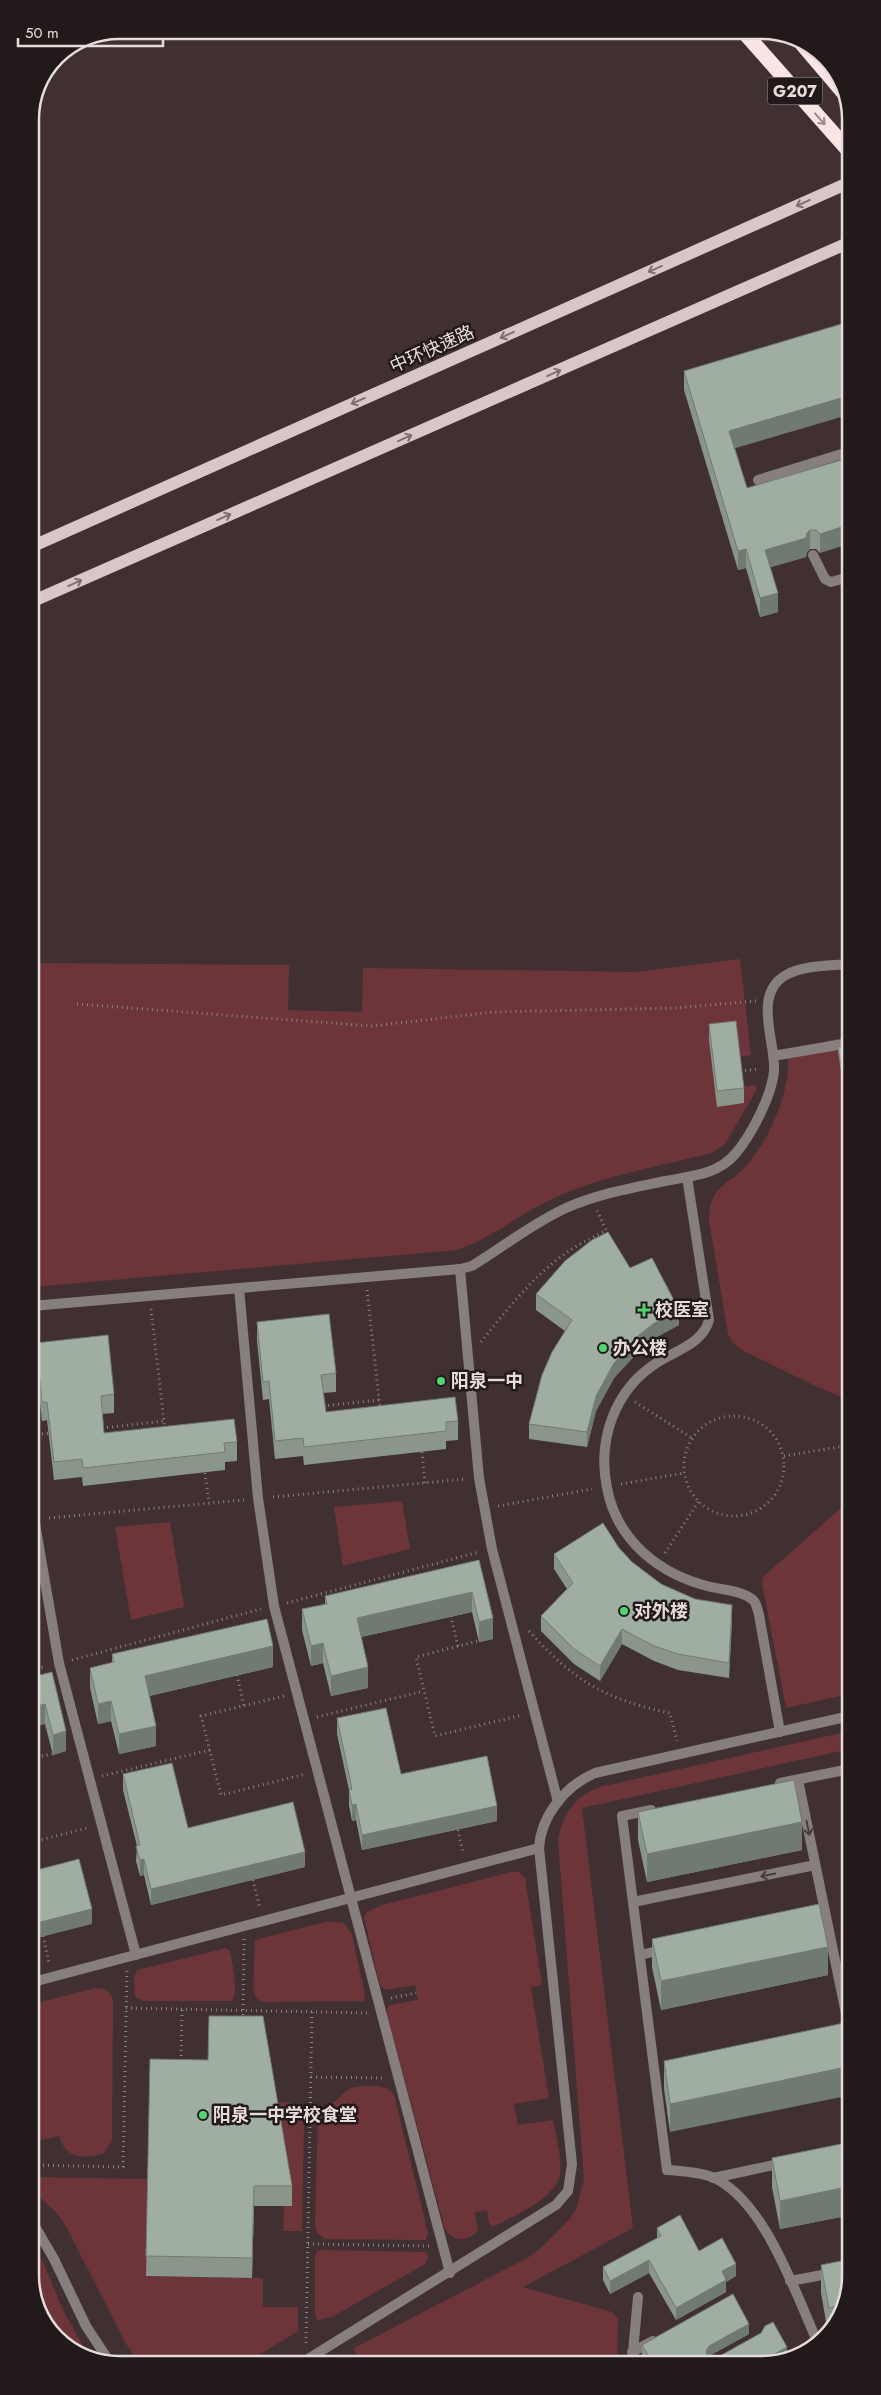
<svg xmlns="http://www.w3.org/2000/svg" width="881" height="2395" font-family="Jost,'Noto Sans SC',sans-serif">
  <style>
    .green { fill: #6d353a }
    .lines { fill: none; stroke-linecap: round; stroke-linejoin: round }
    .path { stroke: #8f8282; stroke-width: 3; stroke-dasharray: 1 4; stroke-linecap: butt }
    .lane { stroke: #877e7e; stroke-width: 10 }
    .primary { stroke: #d9c7c8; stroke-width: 12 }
    .highway { stroke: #fae4e4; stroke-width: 15 }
    .wall { fill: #8a968a }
    .shaded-wall { fill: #707a71 }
    .building { fill: #a0aea1; stroke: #707a71 }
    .oneway { stroke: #998989 }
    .oneway2 { stroke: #7e7071 }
    .oneway3 { stroke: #453d3d }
    .poi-dot { fill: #52d673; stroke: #221a1a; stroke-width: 2 }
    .labels { text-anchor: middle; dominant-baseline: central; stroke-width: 5; stroke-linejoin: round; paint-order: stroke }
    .shield { fill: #221a1a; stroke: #aca2a2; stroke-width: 1 }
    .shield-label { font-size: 16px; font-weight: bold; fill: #e7dcdc }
    .street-label { font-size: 18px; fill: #e7dcdc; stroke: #221a1a }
    .poi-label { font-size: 18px; font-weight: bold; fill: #e7dcdc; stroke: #221a1a; text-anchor: start }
    .rim { fill: none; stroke: #e7dcdc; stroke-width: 2.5 }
  </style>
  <rect width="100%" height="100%" fill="#403031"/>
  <!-- green -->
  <g class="green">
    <path d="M740,959L751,1055L738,1057L717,1106L744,1103L742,1087L755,1085L756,1091L725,1144L712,1153C657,1167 599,1176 548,1201C517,1216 490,1239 457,1250L32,1287L31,963L289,965L288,1010L362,1012L363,968L636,972Z"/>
    <path d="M849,1037L850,1399L848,1400L809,1383L740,1349L733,1343L728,1334L709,1221C710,1183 727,1188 748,1164C770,1137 790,1093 788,1058L828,1051L826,1041Z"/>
    <path d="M850,1500V1525L846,1526L850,1551V1694L786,1708L762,1583L763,1577Z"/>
    <path d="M402,1501L410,1549L343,1566L334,1507Z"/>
    <path d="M170,1522L184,1607L131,1620L115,1527Z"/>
    <path d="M850,1731V1749L582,1808L633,2228L523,2287L612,2312L618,2319L617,2363L358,2364L354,2348L529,2257L541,2248L569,2220L576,2209L584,2180L558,1840C563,1814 575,1796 600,1787Z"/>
    <path d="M512,1872H519L525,1878L542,1985L531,1987L549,2098L514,2104L518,2125L553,2120C556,2137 562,2156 560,2173C558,2198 513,2216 493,2227L489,2224L487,2210L475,2212L478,2231C468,2242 453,2242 445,2229L387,2014V2008L390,2005L418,2000L415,1985L386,1990L380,1986L364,1917L367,1912L382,1905Z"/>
    <path d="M329,1921L344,1923L352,1935L364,1991L365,1998L363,2001L262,2002L256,1998L253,1989L255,1940Z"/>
    <path d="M226,1948L230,1951C232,1963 239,1993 232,2001H144L135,1997L134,1977L137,1970Z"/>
    <path d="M96,1988C106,1988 112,1992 113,2003L112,2140L104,2154C83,2159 66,2159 59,2136L33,2142V2004Z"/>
    <path d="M350,2088C362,2086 387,2082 394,2095L428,2233L426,2240L325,2239L317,2233L315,2223L318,2116Z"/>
    <path d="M288,2102L300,2109L304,2119L302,2231H283L284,2206H292L275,2103Z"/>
    <path d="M33,2177L148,2179L146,2276L263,2278V2307H298V2331L244,2364L140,2365L125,2342L67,2228L57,2213L33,2191Z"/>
    <path d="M33,2247L43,2262L63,2310L88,2355L65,2346L33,2299Z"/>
    <path d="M322,2250L424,2252L427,2253L428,2258L425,2264L332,2317L318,2320L315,2315V2256L317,2251Z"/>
  </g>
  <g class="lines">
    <!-- path -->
    <g class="path">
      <path d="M77,1004L372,1026L494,1012L675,1008L756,1001"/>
      <path d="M740,1071L759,1069"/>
      <path d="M367,1290L380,1408"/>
      <path d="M151,1309L165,1430"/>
      <path d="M481,1342C508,1308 538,1270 575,1247C585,1241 596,1236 606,1230L597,1210"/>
      <path d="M635,1402L692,1438"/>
      <path d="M323,1406L379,1400"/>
      <circle cx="734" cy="1466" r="50"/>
      <path d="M102,1428L164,1421"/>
      <path d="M32,1435L51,1433"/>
      <path d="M422,1452L425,1483"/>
      <path d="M784,1456L850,1445"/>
      <path d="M205,1473L209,1503"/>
      <path d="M621,1484L684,1473"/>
      <path d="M273,1497L466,1479"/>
      <path d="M498,1506L592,1489"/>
      <path d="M49,1518L244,1500"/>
      <path d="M665,1553L699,1501"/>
      <path d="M287,1603L479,1552"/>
      <path d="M451,1616L458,1647"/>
      <path d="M529,1631C574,1681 604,1699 670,1713L677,1741"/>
      <path d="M482,1640L416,1657L435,1736L522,1715"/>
      <path d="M72,1660L261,1609"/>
      <path d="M32,1670L46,1666"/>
      <path d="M237,1675L244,1706"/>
      <path d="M284,1696L201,1716L221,1795L306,1774"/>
      <path d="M317,1717L424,1691"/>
      <path d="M32,1758L56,1753"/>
      <path d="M102,1776L210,1750"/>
      <path d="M458,1830L463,1853"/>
      <path d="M32,1842L88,1828"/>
      <path d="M253,1880L260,1909"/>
      <path d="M43,1936L49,1963"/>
      <path d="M391,1998L416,1993"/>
      <path d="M126,2008L368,2013"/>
      <path d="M243,2020L244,1939"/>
      <path d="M181,2061L182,2009"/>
      <path d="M311,2077L386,2078"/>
      <path d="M33,2165L123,2167L127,1970"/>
      <path d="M308,2244L430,2246"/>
      <path d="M306,2343L312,2012"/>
    </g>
    <!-- lane -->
    <g class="lane">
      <path d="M758,480L848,452"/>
      <path d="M813,555L825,579L831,582L849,577"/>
      <path d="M773,1056L849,1043"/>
      <path d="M687,1177L709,1320C703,1343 677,1350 658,1362C615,1389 597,1439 607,1488C617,1541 660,1575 711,1587C724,1590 744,1591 754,1601C757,1605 758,1611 759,1615L780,1732"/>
      <path d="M460,1269L479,1478L492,1549L558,1802"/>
      <path d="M239,1288L258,1498L274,1606L450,2273"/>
      <path d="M32,1306L460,1269L472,1266C503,1247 533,1223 566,1208C597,1194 632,1188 665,1181C691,1176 718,1175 736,1153C752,1134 772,1095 774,1071C776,1042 752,994 786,975C804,965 829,966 849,964"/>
      <path d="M32,1506L59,1663L136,1955"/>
      <path d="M798,1780L851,2038"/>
      <path d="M780,1783L850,1769"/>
      <path d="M651,1810L622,1816L667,2170C682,2171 698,2172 712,2177C764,2199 795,2292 817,2341"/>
      <path d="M633,1902L815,1865"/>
      <path d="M640,1955L666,1949"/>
      <path d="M33,1982L539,1848"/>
      <path d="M713,2178L783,2163"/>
      <path d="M33,2223L54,2259L86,2326L111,2364"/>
      <path d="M790,2281L833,2273"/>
      <path d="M632,2352L653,2341"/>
      <path d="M632,2363L638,2297"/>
      <path d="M300,2364L556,2205L568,2191L572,2164L539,1848C541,1816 565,1786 595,1773L850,1716"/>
    </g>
    <!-- primary -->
    <g class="primary">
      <path d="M31,547L848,183"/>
      <path d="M31,602L848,243"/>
    </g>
    <!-- highway -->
    <g class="highway">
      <path d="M742,30L848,150"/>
      <path d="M802,44L848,98"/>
    </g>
  </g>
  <!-- wall -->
  <g class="wall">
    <path d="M684,371L735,448L747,488L848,458L820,553L816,549H810L807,552L806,557L770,567L778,612L760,617L746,568L738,570L684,390Z"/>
    <path d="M709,1024L744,1088V1103L717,1107L709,1040Z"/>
    <path d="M849,1045V1118L838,1052V1047Z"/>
    <path d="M630,1268L679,1325L653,1339L639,1351L614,1378L596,1411L587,1447L529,1439V1424L565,1331L536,1310V1294Z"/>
    <path d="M257,1322L336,1373V1392L323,1393L326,1412L458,1421V1440L446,1441V1449L304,1465L303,1456L275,1459L269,1399L263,1400L257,1341Z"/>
    <path d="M36,1343L114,1394V1413L102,1414L104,1433L237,1442V1461L225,1462V1470L83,1486L82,1477L54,1480L47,1420L42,1421L36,1362Z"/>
    <path d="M619,1548L632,1562L661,1584L732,1621L729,1678L678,1670L654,1661L622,1644L600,1681L574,1664L541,1631V1616L567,1589L554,1569V1554Z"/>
    <path d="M479,1560L493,1639L479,1642L472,1612L361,1637L368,1688L331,1696L323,1663L311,1666L302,1630V1609L325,1604V1596Z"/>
    <path d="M112,1654L273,1667L149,1696L156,1746L119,1754L111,1721L98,1724L90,1688V1668L112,1663Z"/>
    <path d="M32,1677L66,1751L53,1755L45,1724L32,1727Z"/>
    <path d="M337,1718L401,1774L497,1821L362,1850L356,1820L352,1821L349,1806V1790L337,1734Z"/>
    <path d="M123,1774L188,1828L305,1867L151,1905L144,1875L140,1876L136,1861L137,1846L123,1790Z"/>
    <path d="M638,1812L802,1850L647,1882L638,1840Z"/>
    <path d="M652,1939L828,1975L661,2010L652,1967Z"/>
    <path d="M851,2054L670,2132L664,2089V2061Z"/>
    <path d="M150,2059L292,2186V2206H254L252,2278L146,2276Z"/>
    <path d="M851,2142V2215L780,2229L772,2187V2158Z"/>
    <path d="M657,2228L699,2251L736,2276L726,2282V2292L676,2320L649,2273L610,2294L603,2280V2267L657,2238Z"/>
    <path d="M821,2265L851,2276L833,2330L828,2333L821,2293Z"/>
    <path d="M749,2334L709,2356L712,2358H787L779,2362H646L642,2356V2345Z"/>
  </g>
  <!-- shaded-wall -->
  <g class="shaded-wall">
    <path d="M848,396V415L729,450V431Z"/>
    <path d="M848,525L849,544L820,553V534Z"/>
    <path d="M810,530V549L807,552L806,557L765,569V550L807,533Z"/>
    <path d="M746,549V568L738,570V551Z"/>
    <path d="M778,593V612L760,617V598Z"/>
    <path d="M679,1310V1325L653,1339L639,1351L614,1378L596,1411L587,1447V1432L596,1396L614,1363L639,1335L653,1324Z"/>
    <path d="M472,1592V1612L357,1638V1618Z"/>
    <path d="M732,1605V1621L729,1678V1663Z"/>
    <path d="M493,1618V1639L479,1642V1622Z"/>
    <path d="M622,1629V1644L600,1681V1666Z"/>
    <path d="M323,1643V1663L311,1666V1646Z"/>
    <path d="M273,1646V1667L145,1697V1676Z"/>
    <path d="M368,1667V1688L331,1696V1676Z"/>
    <path d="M111,1701V1721L98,1724V1704Z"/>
    <path d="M45,1704V1724L32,1727V1707Z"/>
    <path d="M156,1726V1746L119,1754V1734Z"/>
    <path d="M66,1731V1751L53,1755V1735Z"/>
    <path d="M356,1804V1820L352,1821V1805Z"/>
    <path d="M497,1806V1821L362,1850V1835Z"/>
    <path d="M802,1822V1850L647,1882V1854Z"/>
    <path d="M305,1852V1867L151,1905V1889Z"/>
    <path d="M144,1859V1875L140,1876V1860Z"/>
    <path d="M92,1909V1924L33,1939V1924Z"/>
    <path d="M828,1947V1975L661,2010V1981Z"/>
    <path d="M851,2066V2095L670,2132V2104Z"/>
    <path d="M254,2186V2206L252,2278V2258Z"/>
    <path d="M851,2186V2215L780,2229V2201Z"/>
    <path d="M649,2260V2273L610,2294V2281Z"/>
    <path d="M736,2264V2276L726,2282V2292L676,2320V2308L722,2271Z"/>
    <path d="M749,2324V2334L709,2356L706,2361V2351L709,2346Z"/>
    <path d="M787,2347V2358L779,2362H771V2356Z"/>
  </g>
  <!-- building -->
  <g class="building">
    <path d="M848,322V396L729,431L747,488L848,458V525L820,534L816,530H810L807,533L806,538L765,550L778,593L760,598L746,549L738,551L684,371Z"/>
    <path d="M736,1021L744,1088L717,1091L709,1024Z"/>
    <path d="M849,1045V1113L838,1047Z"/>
    <path d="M608,1232L630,1268L652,1258L679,1310L653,1324L639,1335L614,1363L596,1396L587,1432L529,1424L542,1375L552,1352L572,1320L536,1294L565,1261L592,1240Z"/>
    <path d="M329,1314L336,1373L321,1375L326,1412L455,1397L458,1421L446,1422V1431L304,1447L303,1438L275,1441L269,1381L263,1382L257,1322Z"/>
    <path d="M108,1335L114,1394L101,1396L104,1433L234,1419L237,1442L224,1443L225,1452L83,1468L82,1459L54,1462L47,1402H42L36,1343Z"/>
    <path d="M603,1523L619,1548L632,1562L661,1584L695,1599L732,1605L729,1663L678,1654L654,1646L622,1629L600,1666L574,1649L541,1616L573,1583L554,1554Z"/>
    <path d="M479,1560L493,1618L479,1622L472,1592L357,1618L368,1667L331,1676L323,1643L311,1646L302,1609L327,1604L325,1596Z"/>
    <path d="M267,1619L273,1646L145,1676L156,1726L119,1734L111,1701L98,1704L90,1668L114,1662L112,1654Z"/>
    <path d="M52,1672L66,1731L53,1735L45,1704L32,1707V1677Z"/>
    <path d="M386,1708L401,1774L487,1756L497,1806L362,1835L356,1804L352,1805L349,1790L352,1789L337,1718Z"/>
    <path d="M172,1763L188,1828L293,1802L305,1852L151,1889L144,1859L140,1860L136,1846L140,1845L123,1774Z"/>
    <path d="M794,1780L802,1822L647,1854L638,1812Z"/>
    <path d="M79,1859L92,1909L33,1924V1871Z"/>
    <path d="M819,1904L828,1947L661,1981L652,1939Z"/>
    <path d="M209,2016H263L292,2186H254L252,2258L146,2256L150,2059L208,2060Z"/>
    <path d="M844,2023L851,2054V2066L670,2104L664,2061Z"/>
    <path d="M851,2142V2186L780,2201L772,2158Z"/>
    <path d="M680,2215L699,2251L722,2238L736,2264L722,2271L726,2280L676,2308L649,2260L610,2281L603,2267L661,2236L657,2228Z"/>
    <path d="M851,2259V2276L841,2305L829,2308L821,2265Z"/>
    <path d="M733,2294L749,2324L709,2346L706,2351L707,2355L712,2358H716L761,2333L765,2326L773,2322L787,2347L771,2356L774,2362H652L642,2345Z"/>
  </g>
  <!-- one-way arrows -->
  <defs><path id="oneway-shaft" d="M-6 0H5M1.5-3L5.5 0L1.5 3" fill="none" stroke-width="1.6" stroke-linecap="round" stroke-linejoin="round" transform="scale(1.25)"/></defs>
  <use class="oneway" href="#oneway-shaft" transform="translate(820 119) rotate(48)"/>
  <g class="oneway2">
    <use href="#oneway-shaft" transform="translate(803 203) rotate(156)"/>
    <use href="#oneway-shaft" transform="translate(655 269) rotate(156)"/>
    <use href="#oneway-shaft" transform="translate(507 335) rotate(156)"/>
    <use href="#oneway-shaft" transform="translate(554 373) rotate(-24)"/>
    <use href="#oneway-shaft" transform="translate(358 401) rotate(156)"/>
    <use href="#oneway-shaft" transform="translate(405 438) rotate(-24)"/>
    <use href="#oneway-shaft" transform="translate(224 517) rotate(-24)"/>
    <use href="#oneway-shaft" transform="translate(75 583) rotate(-24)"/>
  </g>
  <g class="oneway3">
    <use href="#oneway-shaft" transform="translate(808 1828) rotate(78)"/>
    <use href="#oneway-shaft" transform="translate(768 1875) rotate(168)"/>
  </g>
  <!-- markers -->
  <g class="poi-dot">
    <path d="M641.5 1302.5h5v5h5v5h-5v5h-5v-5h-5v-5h5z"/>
    <circle cx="603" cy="1348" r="5"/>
    <circle cx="441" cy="1381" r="5"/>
    <circle cx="624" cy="1611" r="5"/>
    <circle cx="203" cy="2115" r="5"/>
  </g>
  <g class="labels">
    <!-- shield labels -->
    <rect class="shield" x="767.5" y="77.5" width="55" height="27" rx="4"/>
    <g class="shield-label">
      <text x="795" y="91">G207</text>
    </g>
    <!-- street labels -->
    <g class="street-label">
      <text transform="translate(432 349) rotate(-24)">中环快速路</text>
    </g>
    <!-- poi labels -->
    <g class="poi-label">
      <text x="655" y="1310">校医室</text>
      <text x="613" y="1348">办公楼</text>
      <text x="451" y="1381">阳泉一中</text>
      <text x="634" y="1611">对外楼</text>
      <text x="213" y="2115">阳泉一中学校食堂</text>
    </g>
  </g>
  <!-- crop -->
  <path d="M0 0H881V2395H0ZM119 39H762A80 80 0 0 1 842 119V2276A80 80 0 0 1 762 2356H119A80 80 0 0 1 39 2276V119A80 80 0 0 1 119 39Z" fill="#221a1a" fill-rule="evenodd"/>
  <path class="rim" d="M119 39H762A80 80 0 0 1 842 119V2276A80 80 0 0 1 762 2356H119A80 80 0 0 1 39 2276V119A80 80 0 0 1 119 39Z"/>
  <!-- scale -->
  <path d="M18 38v8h145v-8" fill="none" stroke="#e7dcdc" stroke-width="2.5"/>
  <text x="25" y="38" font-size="15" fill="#e7dcdc" stroke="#221a1a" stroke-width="4" paint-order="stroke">50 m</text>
</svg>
